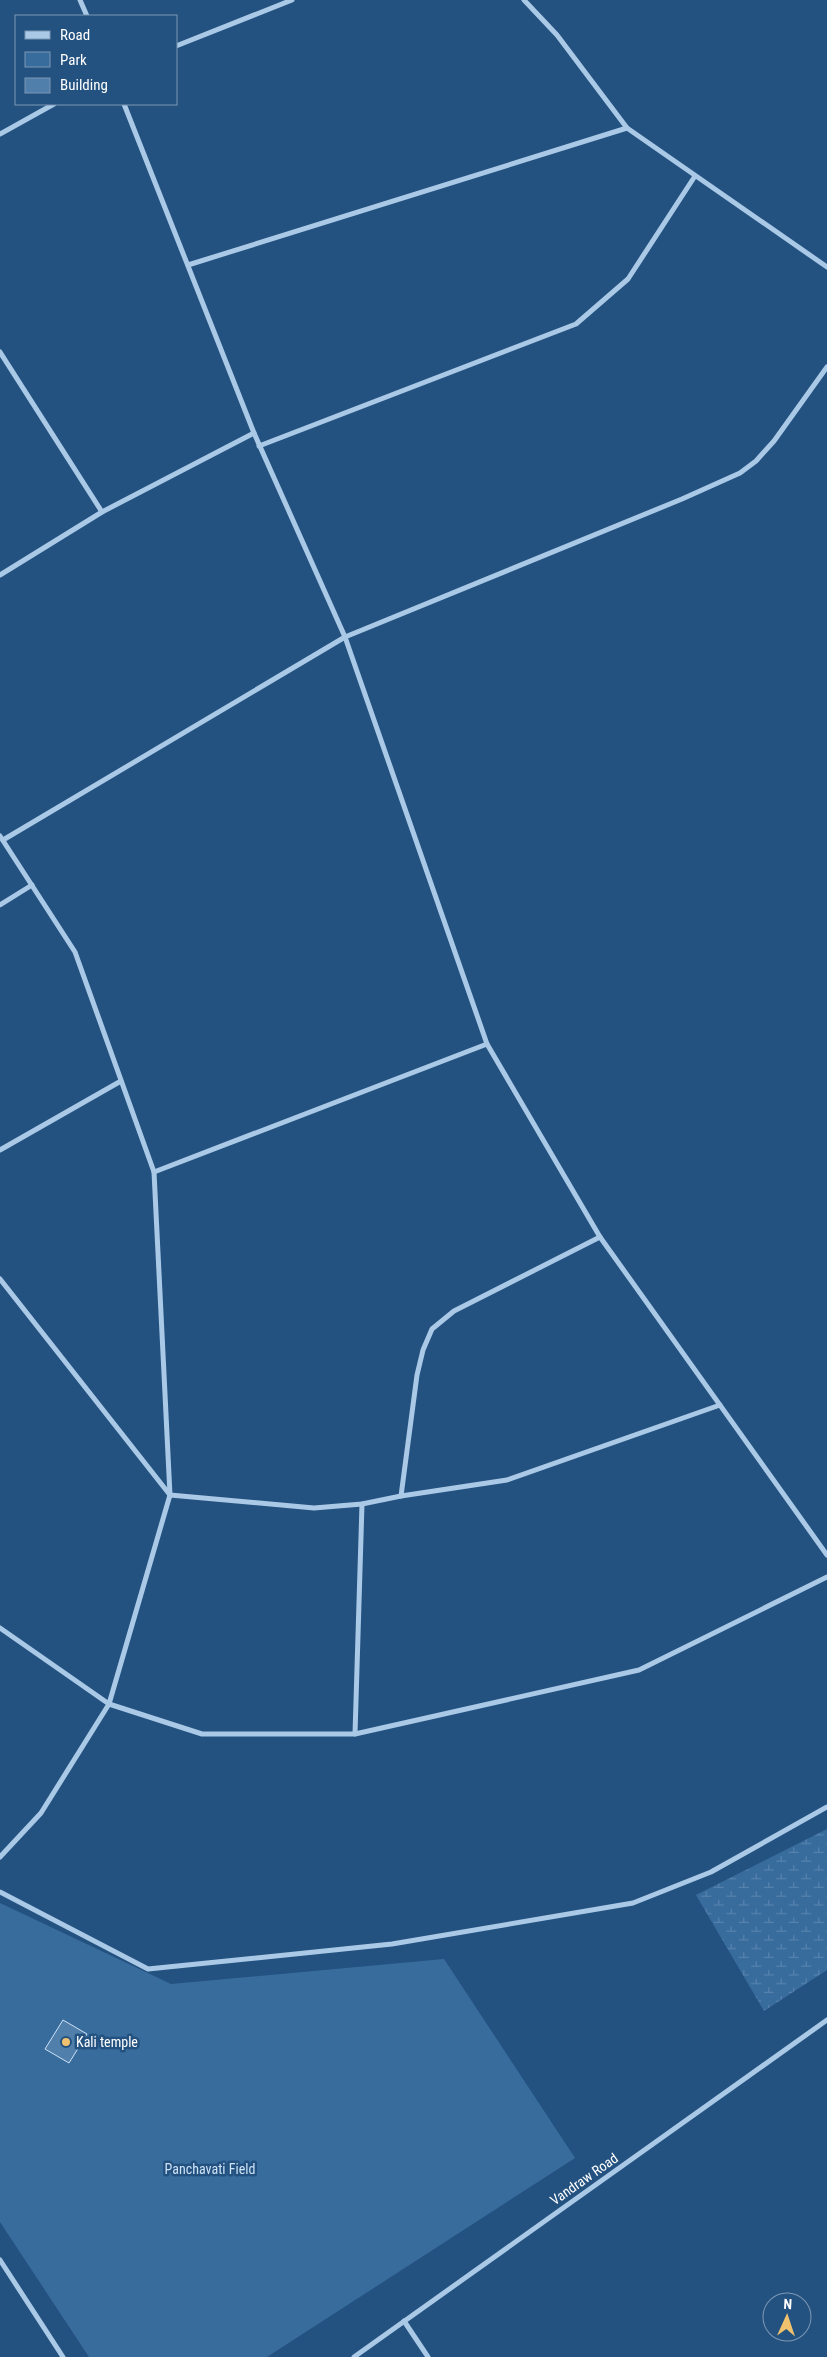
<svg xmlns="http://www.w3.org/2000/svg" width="827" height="2357" font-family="'Roboto Condensed',sans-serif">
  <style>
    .green { fill: #386c9d }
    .wetland { fill: url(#wetland-marsh) }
    .building { fill: #507fab; stroke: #cde2f5 }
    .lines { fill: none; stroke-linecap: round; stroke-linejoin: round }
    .minor { stroke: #aac9e6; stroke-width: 5 }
    .poi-dot { fill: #f1c26d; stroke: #245280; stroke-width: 2 }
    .labels { text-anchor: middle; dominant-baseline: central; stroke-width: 5; stroke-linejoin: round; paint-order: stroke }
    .poi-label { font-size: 14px; fill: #fff; stroke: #245280; text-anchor: start }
    .park-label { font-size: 14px; fill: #cde2f5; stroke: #245280 }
    .street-label { font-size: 14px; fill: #fff; stroke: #245280 }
  </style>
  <defs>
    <pattern id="wetland-marsh" width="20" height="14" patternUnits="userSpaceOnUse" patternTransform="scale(1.25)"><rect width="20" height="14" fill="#386c9d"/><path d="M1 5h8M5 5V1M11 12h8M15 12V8" fill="none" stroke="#5682ac"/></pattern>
  </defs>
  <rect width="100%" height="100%" fill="#245280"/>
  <!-- green -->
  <path class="green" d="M0,1903L171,1984L444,1959L575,2158L267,2357H89L0,2222Z"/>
  <!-- wetland -->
  <path class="wetland" d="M827,1829V1970L764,2011L696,1895Z"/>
  <!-- building -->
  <path class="building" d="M63,2020L87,2034L69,2063L45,2049Z"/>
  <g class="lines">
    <!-- minor -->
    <g class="minor">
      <path d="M80,0L87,16"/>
      <path d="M524,0L557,35L627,128L827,267"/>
      <path d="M176,46L292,0"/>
      <path d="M124,104L254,433L345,637L487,1044L600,1237L827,1555"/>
      <path d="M0,134L54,104"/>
      <path d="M188,265L627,128"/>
      <path d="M0,352L102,512"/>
      <path d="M259,446L576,324L628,279L695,176"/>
      <path d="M0,575L102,512L254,433"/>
      <path d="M0,836L75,952L154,1172L170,1495L109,1704L41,1813L0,1857"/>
      <path d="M3,840L345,637L682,499L740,473L756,461L774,441L827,367"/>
      <path d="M0,905L32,885"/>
      <path d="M0,1150L121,1081"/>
      <path d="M154,1172L487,1044"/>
      <path d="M0,1279L170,1495L314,1508L362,1504L401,1496L507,1480L720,1405"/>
      <path d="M401,1496L417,1375L423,1350L432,1329L454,1311L600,1237"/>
      <path d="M0,1628L109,1704L202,1734H355L639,1670L827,1577"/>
      <path d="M355,1734L362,1504"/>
      <path d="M0,1892L148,1969L392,1944L633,1903L711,1872L827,1807"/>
      <path d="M0,2260L63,2357"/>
      <path d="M404,2321L428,2357"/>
      <path d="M354,2357L827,2020"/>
    </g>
  </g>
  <!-- markers -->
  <circle class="poi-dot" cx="66" cy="2042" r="5"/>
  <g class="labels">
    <!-- poi labels -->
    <g class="poi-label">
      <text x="76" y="2042">Kali temple</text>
    </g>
    <!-- park labels -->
    <g class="park-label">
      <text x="210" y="2169">Panchavati Field</text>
    </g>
    <!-- street labels -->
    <g class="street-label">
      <text transform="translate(584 2179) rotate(-35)">Vandraw Road</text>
    </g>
  </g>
  <!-- legend -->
  <rect x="15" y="15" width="162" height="90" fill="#245280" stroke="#7c97b3"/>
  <rect x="25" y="31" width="25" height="8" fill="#aac9e6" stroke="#7c97b3"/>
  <text x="60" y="40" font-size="15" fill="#ffffff">Road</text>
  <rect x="25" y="52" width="25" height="15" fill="#386c9d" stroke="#7c97b3"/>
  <text x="60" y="65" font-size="15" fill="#ffffff">Park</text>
  <rect x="25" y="78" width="25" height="15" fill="#507fab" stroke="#7c97b3"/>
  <text x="60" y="90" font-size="15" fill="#ffffff">Building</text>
  <!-- north arrow -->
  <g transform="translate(787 2317) rotate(3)"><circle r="24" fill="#245280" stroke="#7c97b3"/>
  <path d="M0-4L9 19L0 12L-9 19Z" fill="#f1c26d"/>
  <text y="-8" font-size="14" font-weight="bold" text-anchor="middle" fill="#ffffff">N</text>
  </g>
</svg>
